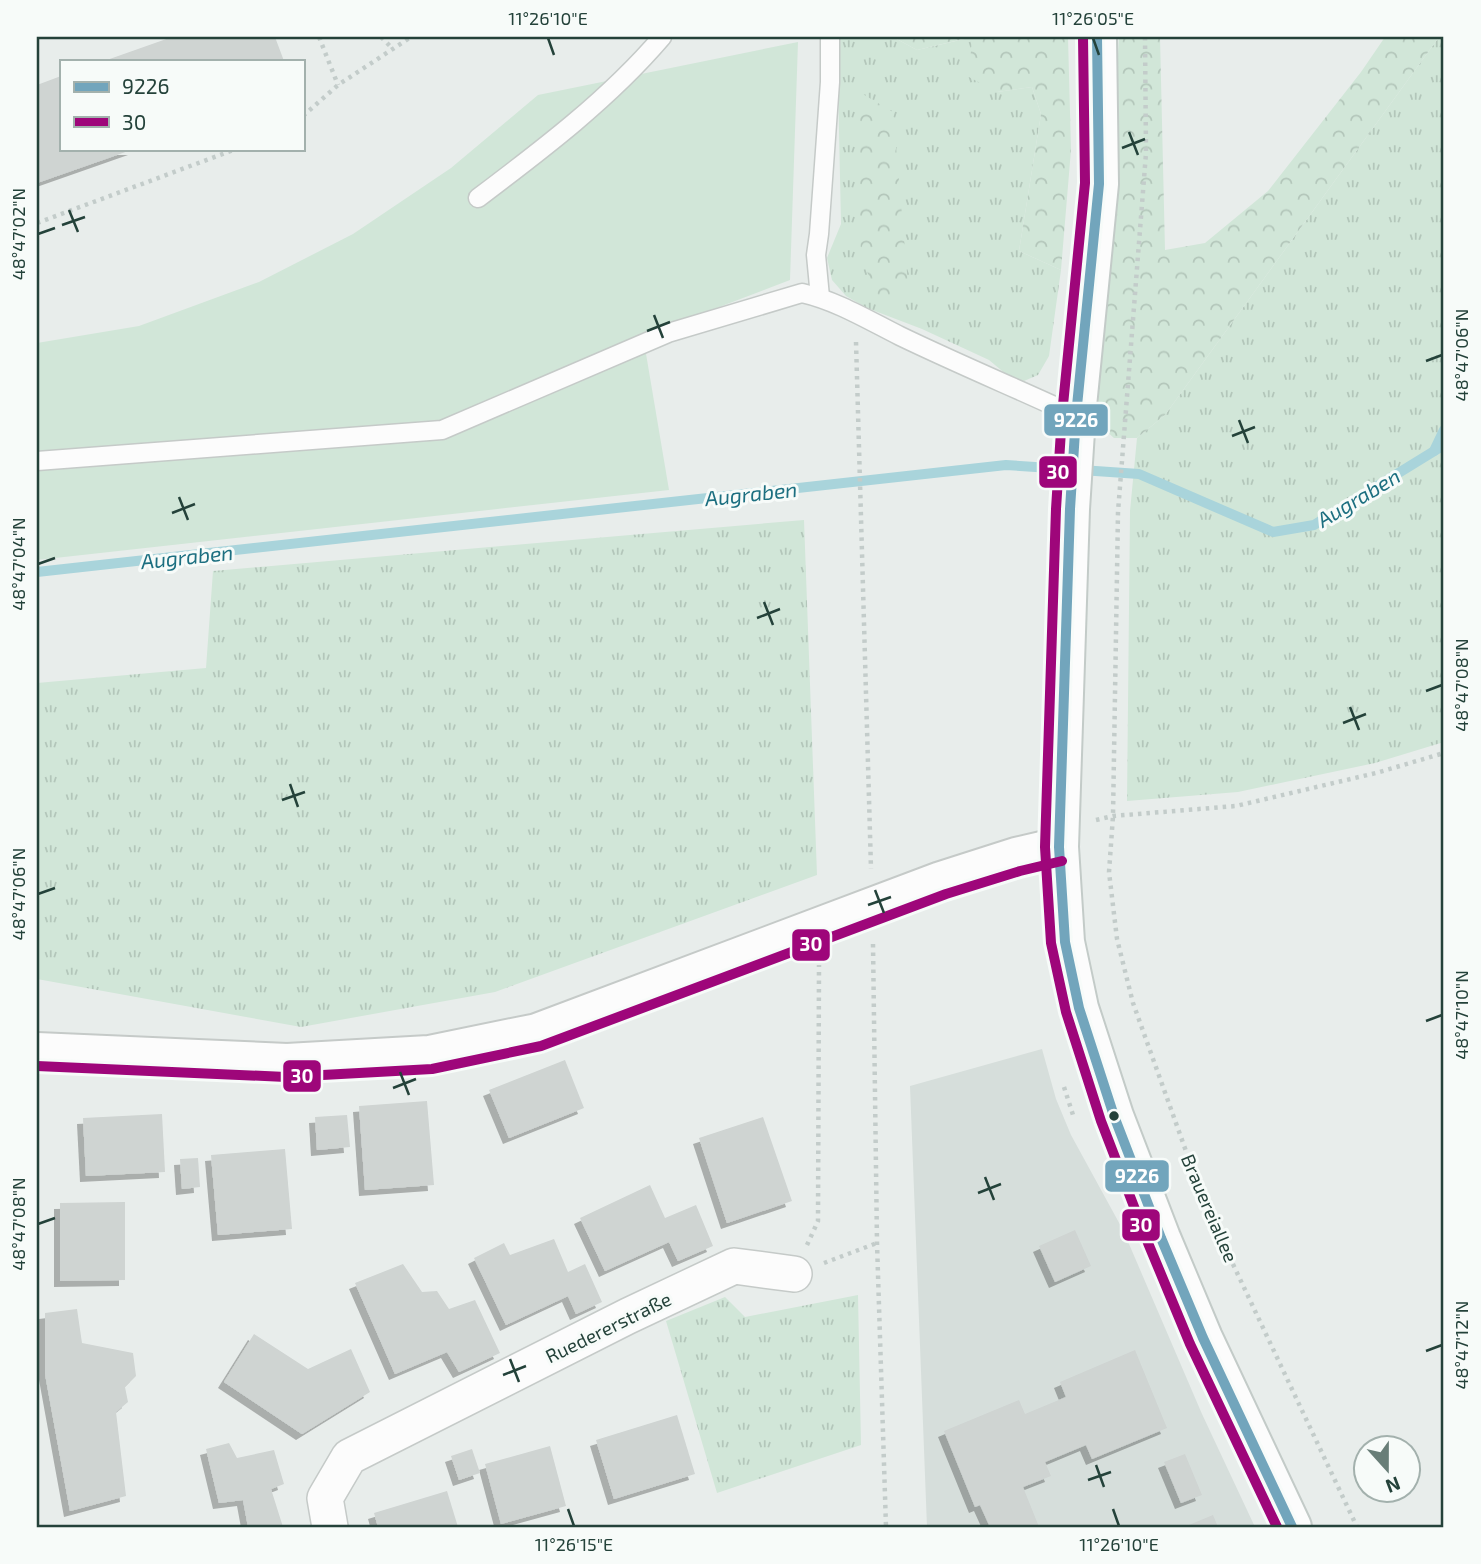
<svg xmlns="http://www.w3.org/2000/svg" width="1481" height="1564" font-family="'Exo 2',sans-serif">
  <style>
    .built { fill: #d6dedb }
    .grass { fill: url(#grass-tufts) }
    .forest { fill: url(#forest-crowns) }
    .green { fill: #d1e6d8 }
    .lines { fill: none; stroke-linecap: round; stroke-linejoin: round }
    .stream { stroke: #a9d4db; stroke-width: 10 }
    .building { fill: #cfd4d2; filter: url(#shadow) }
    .service-casing { stroke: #c5cac8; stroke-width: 21 }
    .minor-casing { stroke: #c5cac8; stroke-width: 38 }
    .tertiary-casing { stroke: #c5cac8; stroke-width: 42 }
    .secondary-casing { stroke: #c3cbc8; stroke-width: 42 }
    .path { stroke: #c3ccca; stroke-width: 4.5; stroke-dasharray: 3.5 5; stroke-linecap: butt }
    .service { stroke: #fcfcfc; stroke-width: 18 }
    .minor { stroke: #fcfcfc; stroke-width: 35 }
    .tertiary { stroke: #fcfcfc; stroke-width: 38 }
    .secondary { stroke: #fcfcfc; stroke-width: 38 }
    .bus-1-casing { stroke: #f7fbf9; stroke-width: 16 }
    .bus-2-casing { stroke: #f7fbf9; stroke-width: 16 }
    .bus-1 { stroke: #72a5bc; stroke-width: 10 }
    .bus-2 { stroke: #9e067a; stroke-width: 10 }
    .ticks { fill: none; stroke: #24423a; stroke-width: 2.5 }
    .bus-dot { fill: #24423a; stroke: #f7fbf9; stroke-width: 2.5 }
    .labels { text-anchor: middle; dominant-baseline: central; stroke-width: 6; stroke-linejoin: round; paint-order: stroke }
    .street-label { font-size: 19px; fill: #24423a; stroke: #f7fbf9 }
    .water-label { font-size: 21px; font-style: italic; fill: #1c6f80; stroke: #f7fbf9 }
    .line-badge { stroke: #f7fbf9; stroke-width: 2.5 }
    .badge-label { font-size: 19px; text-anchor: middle; font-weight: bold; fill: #fff }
    .neatline { fill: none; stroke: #24423a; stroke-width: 2.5 }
    .ticks-label { font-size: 18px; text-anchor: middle; fill: #24423a }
  </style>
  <defs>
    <pattern id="grass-tufts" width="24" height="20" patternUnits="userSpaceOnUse" patternTransform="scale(1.75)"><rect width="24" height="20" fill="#d1e6d8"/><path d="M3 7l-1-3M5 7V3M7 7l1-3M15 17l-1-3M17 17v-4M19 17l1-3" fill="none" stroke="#b3c6ba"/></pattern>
    <pattern id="forest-crowns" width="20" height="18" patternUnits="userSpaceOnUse" patternTransform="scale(1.75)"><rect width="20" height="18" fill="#d1e6d8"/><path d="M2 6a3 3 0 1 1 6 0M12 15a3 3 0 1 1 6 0" fill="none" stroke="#b3c6ba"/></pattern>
    <filter id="shadow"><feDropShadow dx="-6" dy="6" stdDeviation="0" flood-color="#0004"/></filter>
  </defs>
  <rect width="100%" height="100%" fill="#e8edeb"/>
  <!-- built -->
  <path class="built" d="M1042,1049L1056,1099L1071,1135L1123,1230L1202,1414L1255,1527H927L910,1086Z"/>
  <!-- grass -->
  <g class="grass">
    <path d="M837,37H893L917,50L973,37L997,92L1032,87L1041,114L1019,251L1061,270L1049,356L1038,375L1024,381L1007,375L989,360L922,329L867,308L846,296L832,280L827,258L841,224Z"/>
    <path d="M1439,37H1444V742L1375,763L1238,792L1127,801L1130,511L1137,438L1165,415Z"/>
    <path d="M804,520L817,875L495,992L301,1027L37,979V683L206,668L213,571Z"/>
    <path d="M858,1295L861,1445L717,1493L666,1321L725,1297L745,1317Z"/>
  </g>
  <!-- forest -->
  <g class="forest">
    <path d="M893,37H1068L1071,150L1061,270L1019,251L1041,114L1032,87L997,92L969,77L972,37L917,50Z"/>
    <path d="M1119,37H1160L1165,250L1205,243L1268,191L1361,72L1385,37H1439L1165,415L1137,438H1114L1097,423Z"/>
    <path d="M856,90L893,112L908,284L891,306H883L861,259Z"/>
  </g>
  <!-- green -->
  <path class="green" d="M798,42L790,280L643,336L669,490L37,560V343L139,326L259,282L353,234L451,168L538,95Z"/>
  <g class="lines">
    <!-- stream -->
    <g class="stream">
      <path d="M1434,451L1444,430"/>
      <path d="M1081,470L1139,474L1273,532L1314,525L1444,445"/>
      <path d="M37,572L1006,465L1066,469"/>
    </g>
  </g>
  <!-- building -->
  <g class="building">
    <path d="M172,37H275L284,61H104Z"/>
    <path d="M61,76V149H134L37,183V85Z"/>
    <path d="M565,1060L584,1108L509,1138L489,1090Z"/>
    <path d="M427,1101L434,1185L365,1190L359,1106Z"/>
    <path d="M162,1114L165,1172L86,1176L83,1118Z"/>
    <path d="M347,1115L350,1147L317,1150L315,1117Z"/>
    <path d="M763,1117L792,1201L727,1223L699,1138Z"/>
    <path d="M285,1149L292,1229L218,1235L211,1155Z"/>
    <path d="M198,1158L200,1187L182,1189L180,1159Z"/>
    <path d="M650,1185L665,1218L696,1205L713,1246L678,1261L669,1242L605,1271L580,1218Z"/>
    <path d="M125,1202V1280L60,1281V1203Z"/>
    <path d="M1075,1230L1091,1266L1055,1282L1039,1246Z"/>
    <path d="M554,1239L568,1272L585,1264L602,1302L576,1314L568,1296L506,1325L474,1258L504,1243L510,1255Z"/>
    <path d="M403,1264L422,1292L437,1291L449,1309L475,1300L500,1353L459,1372L447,1352L395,1374L355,1283Z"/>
    <path d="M77,1309L82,1343L133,1353L136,1376L125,1387L128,1402L116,1412L126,1496L70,1511L45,1374V1313Z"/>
    <path d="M254,1334L308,1369L351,1349L370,1392L302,1434L224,1382Z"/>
    <path d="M1135,1350L1167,1428L1092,1459L1086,1445L1045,1462L1051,1476L1023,1487L1039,1527H990L980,1505L975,1507L944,1431L1019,1400L1025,1414L1066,1397L1060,1382Z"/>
    <path d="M677,1415L695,1474L614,1499L596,1440Z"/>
    <path d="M229,1443L237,1458L274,1450L284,1484L271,1489L283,1527H248L243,1500L219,1503L206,1449Z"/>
    <path d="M550,1446L566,1506L501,1524L485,1464Z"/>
    <path d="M472,1449L480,1473L459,1480L451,1456Z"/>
    <path d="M1185,1454L1202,1495L1181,1503L1164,1462Z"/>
    <path d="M447,1491L458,1527H378L374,1513Z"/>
    <path d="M1213,1515L1218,1527H1184Z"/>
  </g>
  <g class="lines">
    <!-- service casing -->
    <g class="service-casing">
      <g id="service">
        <path d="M478,198C543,149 609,99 662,37"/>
        <path d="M820,297L816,255L819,234L830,82V37"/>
        <path d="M37,461L442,430L668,333L802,293C837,301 868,320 900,336C958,364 1018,389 1076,416"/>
      </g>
    </g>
    <!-- minor casing -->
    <g class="minor-casing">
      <path id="minor" d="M330,1527L325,1498L349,1457L628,1316L734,1266L794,1274"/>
    </g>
    <!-- tertiary casing -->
    <g class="tertiary-casing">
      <path id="tertiary" d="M37,1052L287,1063L429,1055L537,1033L941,881L1016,857L1059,847"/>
    </g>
    <!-- secondary casing -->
    <g class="secondary-casing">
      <path id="secondary" d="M1097,37L1099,184L1076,416L1070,509L1059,847L1065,942L1079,1008L1114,1116L1161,1238L1203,1338L1292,1527"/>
    </g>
    <!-- path -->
    <g class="path">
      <path d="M319,37L338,85"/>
      <path d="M381,37L393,49"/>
      <path d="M1145,37L1146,153L1118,512L1113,816L1109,872L1117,939L1133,1003L1206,1207L1357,1527"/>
      <path d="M303,116L338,85L411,37"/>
      <path d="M37,223L236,149"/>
      <path d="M856,342L871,869"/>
      <path d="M1096,820L1113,816L1236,806L1376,773L1444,753"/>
      <path d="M873,944L877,1243L886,1527"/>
      <path d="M1064,1087L1073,1115"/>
      <path d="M807,1245L818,1221L819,965"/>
      <path d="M824,1263L877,1243"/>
    </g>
    <!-- service -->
    <use href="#service" class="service"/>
    <!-- minor -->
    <use href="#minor" class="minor"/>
    <!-- tertiary -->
    <use href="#tertiary" class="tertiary"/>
    <!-- secondary -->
    <use href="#secondary" class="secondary"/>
    <!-- bus-1 casing -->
    <g class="bus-1-casing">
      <path id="bus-1" d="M1097,37L1099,184L1076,416L1070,509L1059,847L1065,942L1079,1008L1114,1116L1161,1238L1203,1338L1292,1527"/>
    </g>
    <!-- bus-2 casing -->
    <g class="bus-2-casing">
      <g id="bus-2">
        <path d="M1083,37L1085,183L1062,415L1056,509L1045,847L1051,943L1066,1012L1101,1121L1148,1243L1190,1344L1277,1527"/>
        <path d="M37,1066L286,1077L432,1069L541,1046L946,894L1020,871L1062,861"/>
      </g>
    </g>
    <!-- bus-1 -->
    <use href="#bus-1" class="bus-1"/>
    <!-- bus-2 -->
    <use href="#bus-2" class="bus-2"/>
  </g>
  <!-- ticks -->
  <path class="ticks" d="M548,38L554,55M1093,38L1099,55M1129,132L1138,155M1122,148L1145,139M69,210L78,232M62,225L85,217M38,234L55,228M654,315L663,338M647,331L670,322M1426,361L1442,355M1239,420L1248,443M1232,436L1255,427M179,497L188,520M172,513L195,504M38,564L55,558M764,602L773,625M757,618L780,609M1426,691L1442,685M1350,707L1359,730M1343,723L1366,714M290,784L298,807M282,800L305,792M875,890L884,913M38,894L55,888M868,905L891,897M1426,1021L1442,1015M400,1072L409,1095M393,1088L416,1079M985,1177L994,1200M978,1193L1001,1184M38,1224L55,1218M1426,1351L1442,1345M510,1359L519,1382M503,1375L526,1366M1096,1465L1104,1487M1088,1480L1111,1472M568,1509L574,1526M1113,1509L1119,1526"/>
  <!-- markers -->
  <circle class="bus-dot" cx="1114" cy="1116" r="6"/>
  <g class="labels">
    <!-- street labels -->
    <g class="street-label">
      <text transform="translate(1210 1208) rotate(67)">Brauereiallee</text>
      <text transform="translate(608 1327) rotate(-26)">Ruedererstraße</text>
    </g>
    <!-- water labels -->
    <g class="water-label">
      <text transform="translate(751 493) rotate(-6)">Augraben</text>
      <text transform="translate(1358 497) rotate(-31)">Augraben</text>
      <text transform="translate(187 556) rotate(-6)">Augraben</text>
    </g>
  </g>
  <g class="line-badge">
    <rect x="1043" y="403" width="66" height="34" rx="7" fill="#72a5bc"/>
    <rect x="1038" y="455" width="40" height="34" rx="7" fill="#9e067a"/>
    <rect x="791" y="928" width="40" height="34" rx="7" fill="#9e067a"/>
    <rect x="282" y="1059" width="40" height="34" rx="7" fill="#9e067a"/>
    <rect x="1104" y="1159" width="66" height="34" rx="7" fill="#72a5bc"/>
    <rect x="1121" y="1208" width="40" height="34" rx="7" fill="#9e067a"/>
  </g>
  <g class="badge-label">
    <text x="1076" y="427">9226</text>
    <text x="1058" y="479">30</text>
    <text x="811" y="951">30</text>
    <text x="302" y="1083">30</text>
    <text x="1137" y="1183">9226</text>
    <text x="1141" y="1232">30</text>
  </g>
  <!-- border -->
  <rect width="1481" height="1564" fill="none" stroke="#f7fbf9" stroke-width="77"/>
  <!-- legend -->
  <rect x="60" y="60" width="245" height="91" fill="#f7fbf9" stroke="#a3b1ad" stroke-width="2"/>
  <rect x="74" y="82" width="35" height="10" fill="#72a5bc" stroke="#a3b1ad" stroke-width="2"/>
  <text x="122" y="94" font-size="21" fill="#24423a">9226</text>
  <rect x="74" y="117" width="35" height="10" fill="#9e067a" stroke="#a3b1ad" stroke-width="2"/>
  <text x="122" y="130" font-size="21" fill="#24423a">30</text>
  <!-- north arrow -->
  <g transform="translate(1387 1469) rotate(159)"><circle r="33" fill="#f7fbf9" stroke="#a3b1ad" stroke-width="2"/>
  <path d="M0-5L12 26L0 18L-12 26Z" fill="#697e78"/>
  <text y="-10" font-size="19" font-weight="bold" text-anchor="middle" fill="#24423a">N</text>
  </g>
  <rect x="38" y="38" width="1404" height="1488" class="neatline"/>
  <g class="ticks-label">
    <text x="548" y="25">11°26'10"E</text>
    <text x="1093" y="25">11°26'05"E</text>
    <text transform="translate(19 234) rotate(-90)" y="6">48°47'02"N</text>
    <text transform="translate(1462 355) rotate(-90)" y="6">48°47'06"N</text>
    <text transform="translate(19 564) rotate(-90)" y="6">48°47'04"N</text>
    <text transform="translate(1462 685) rotate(-90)" y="6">48°47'08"N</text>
    <text transform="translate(19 894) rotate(-90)" y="6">48°47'06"N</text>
    <text transform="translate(1462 1015) rotate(-90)" y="6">48°47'10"N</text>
    <text transform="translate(19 1224) rotate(-90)" y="6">48°47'08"N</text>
    <text transform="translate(1462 1345) rotate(-90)" y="6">48°47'12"N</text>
    <text x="574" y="1551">11°26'15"E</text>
    <text x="1119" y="1551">11°26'10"E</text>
  </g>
</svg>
